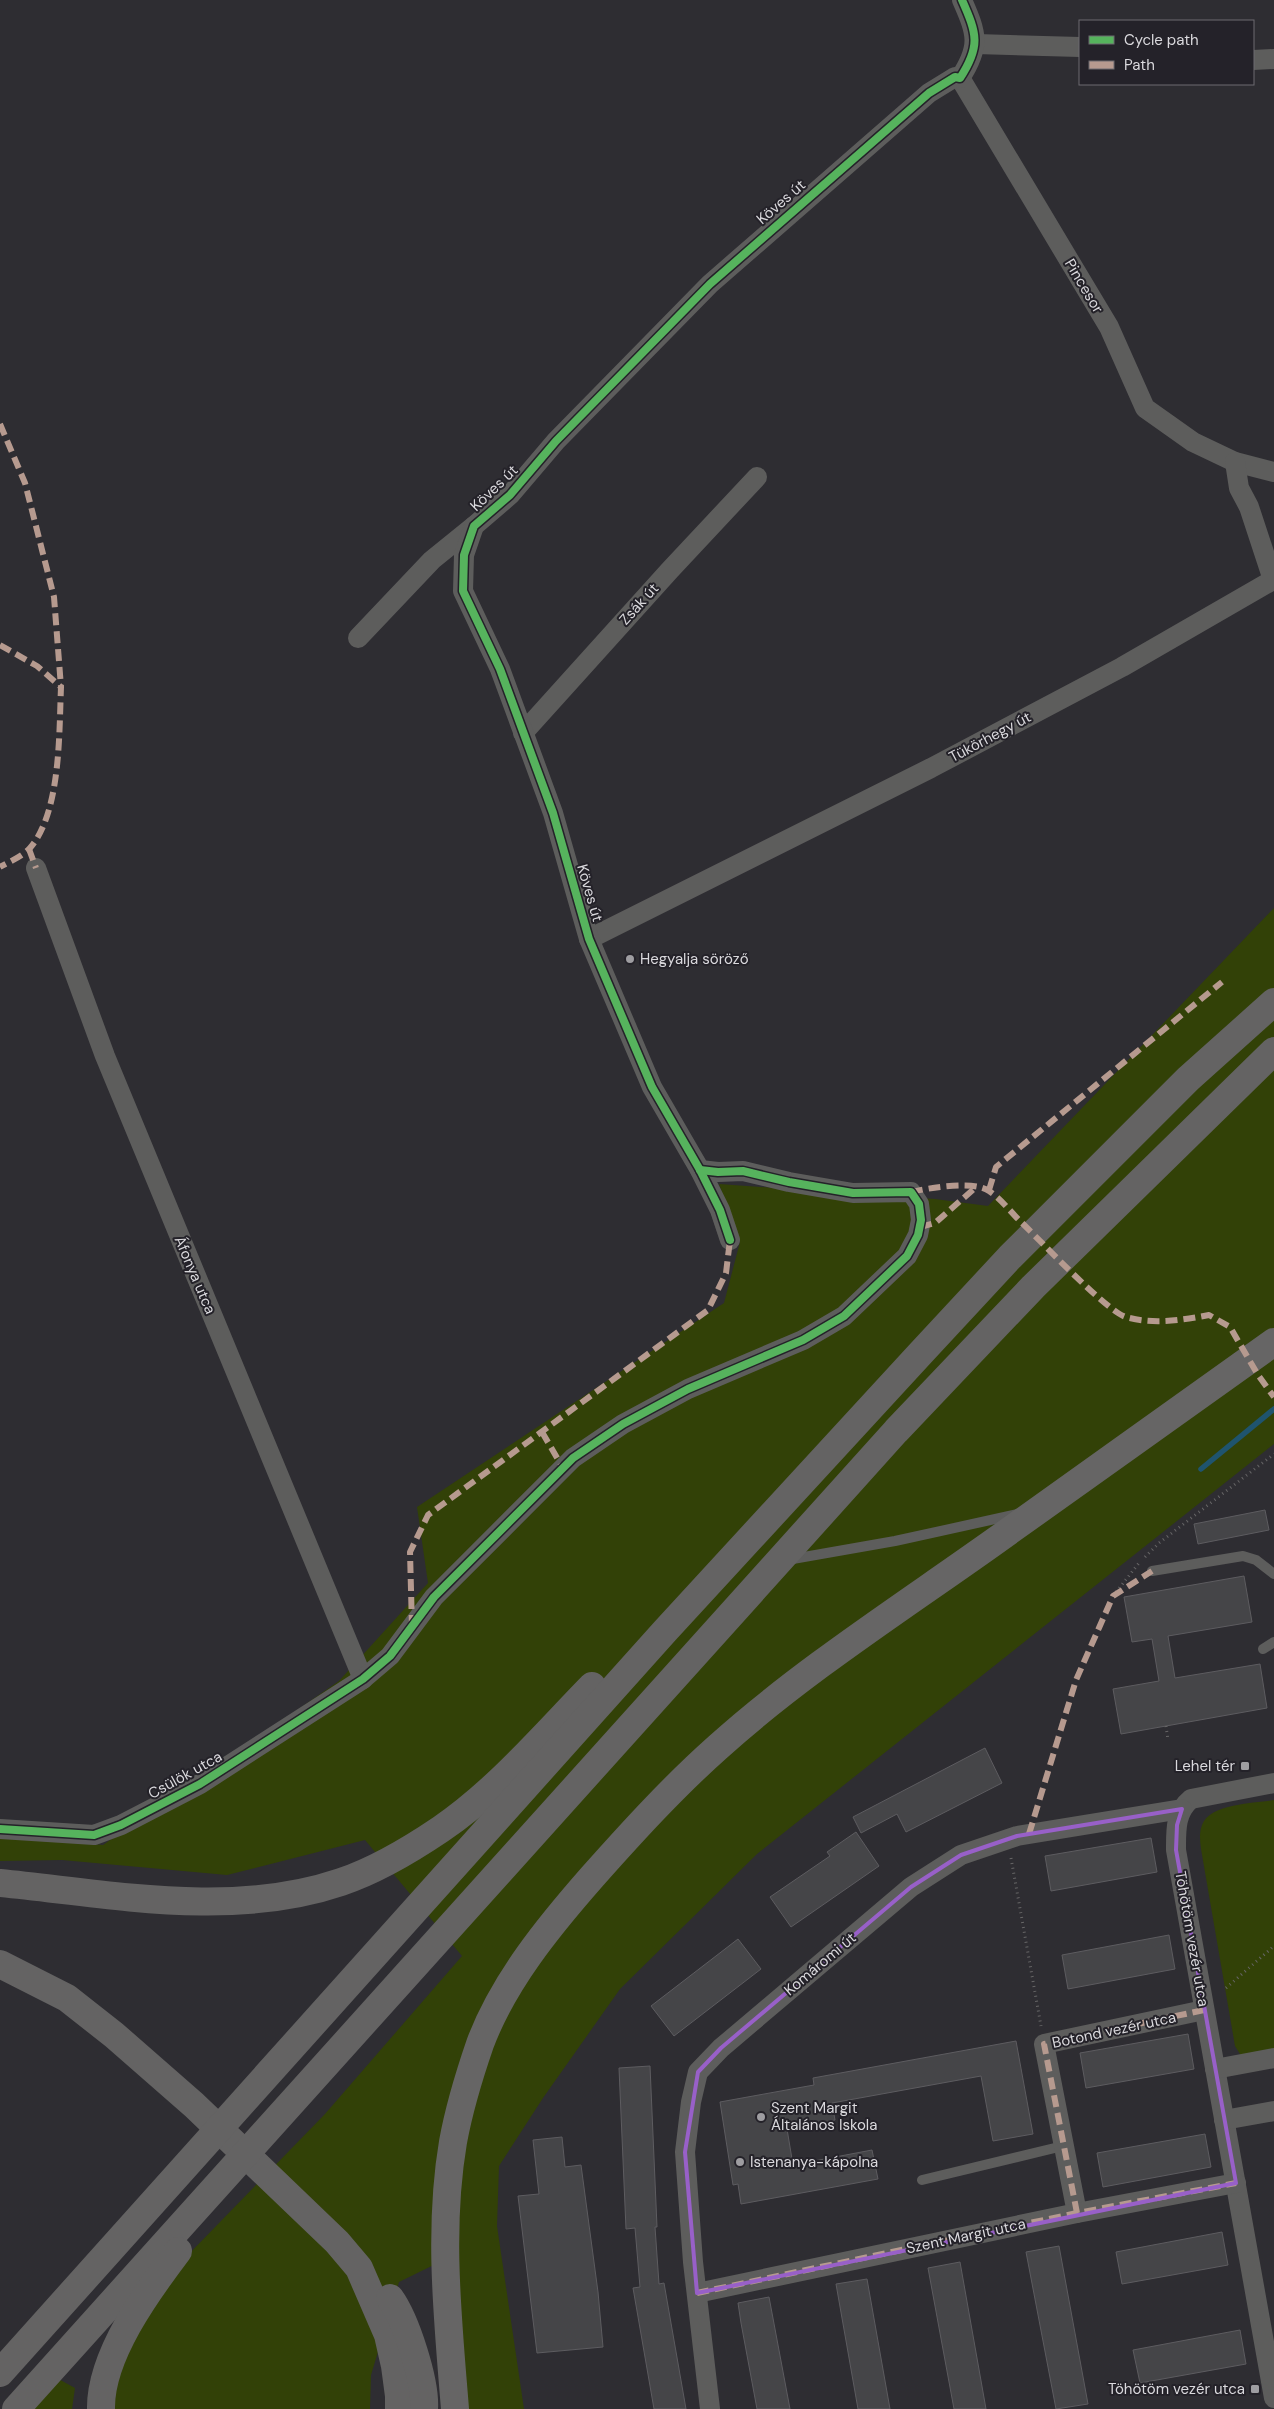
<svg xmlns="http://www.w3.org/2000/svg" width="1274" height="2409" font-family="'DM Sans',sans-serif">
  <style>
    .green { fill: #324107 }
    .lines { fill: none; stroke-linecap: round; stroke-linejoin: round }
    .stream { stroke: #1f546e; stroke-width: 5.5 }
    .building { fill: #454548; stroke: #5d5c60 }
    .path { stroke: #676667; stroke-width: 3; stroke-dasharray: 1 4; stroke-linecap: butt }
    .service { stroke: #5d5d5c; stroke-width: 10 }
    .minor { stroke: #5d5d5c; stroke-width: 20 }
    .primary { stroke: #666565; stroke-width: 28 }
    .motorway { stroke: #646363; stroke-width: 28 }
    .quiet { stroke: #b69a8f; stroke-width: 6; stroke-dasharray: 12 6; stroke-linecap: butt }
    .cycleway-casing { stroke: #242229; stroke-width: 11 }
    .cycleway { stroke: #56b35d; stroke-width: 8 }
    .marked { fill: none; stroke: #9860c8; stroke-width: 4; stroke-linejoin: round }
    .poi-dot { fill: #9e9da1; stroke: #242229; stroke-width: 2 }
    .labels { text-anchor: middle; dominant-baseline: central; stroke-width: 4; stroke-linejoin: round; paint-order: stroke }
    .street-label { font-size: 15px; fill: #dad9dd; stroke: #242229 }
    .poi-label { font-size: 15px; fill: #dad9dd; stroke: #242229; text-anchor: start }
  </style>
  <rect width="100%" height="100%" fill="#2e2d32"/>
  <!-- green -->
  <g class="green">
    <path d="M1274,908V1444L757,1854L620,1989L543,2098L499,2166L497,2226L524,2409H459L448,2258L399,2282L371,2375L370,2409H112L108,2386L149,2295L325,2114L462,1956L365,1840L227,1875L62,1860L0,1861V1836L103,1845L339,1681L428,1583L417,1507L724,1303L740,1242L719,1184L935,1199L988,1206Z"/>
    <path d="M1274,1800V2058L1243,2064L1240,2054L1235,2046L1201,1849C1200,1841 1199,1833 1202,1825C1211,1803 1253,1804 1274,1800Z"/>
    <path d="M53,2376L75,2388L72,2409H24Z"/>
  </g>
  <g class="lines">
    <!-- stream -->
    <path class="stream" d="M1201,1469L1274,1409"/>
  </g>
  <!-- building -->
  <g class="building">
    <path d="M1265,1510L1269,1530L1198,1544L1194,1524Z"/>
    <path d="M1244,1576L1252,1622L1168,1636L1175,1678L1260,1664L1267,1708L1121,1734L1113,1689L1159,1681L1152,1639L1132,1642L1124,1597Z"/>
    <path d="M985,1748L1002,1783L906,1832L897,1814L861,1833L853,1817Z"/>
    <path d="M856,1832L879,1866L791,1927L770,1897L830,1856L827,1852Z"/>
    <path d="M1151,1838L1157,1872L1051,1891L1045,1856Z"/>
    <path d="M1169,1935L1175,1969L1068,1989L1062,1955Z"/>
    <path d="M738,1939L761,1969L674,2036L651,2006Z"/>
    <path d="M1188,2034L1194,2069L1086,2088L1080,2053Z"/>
    <path d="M1016,2041L1033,2134L993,2141L981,2076L832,2103L835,2120L787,2129L793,2165L872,2150L878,2179L741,2204L738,2184L733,2185L720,2102L814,2085L813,2078Z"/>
    <path d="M650,2066L657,2227H655L659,2284L664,2283L686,2409H654L633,2288L640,2287L635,2228L626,2229L619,2068Z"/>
    <path d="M1205,2134L1211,2167L1103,2187L1097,2153Z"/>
    <path d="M562,2137L565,2167L581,2165L598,2292L603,2347L537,2353L518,2196L539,2194L533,2140Z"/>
    <path d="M1222,2232L1228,2265L1122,2284L1116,2252Z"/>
    <path d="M1059,2246L1088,2404L1056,2409L1026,2252Z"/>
    <path d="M960,2262L986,2409H954L942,2344L928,2268Z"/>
    <path d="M867,2279L890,2409H858L836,2284Z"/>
    <path d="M769,2297L790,2409H757L741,2323L738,2303Z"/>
    <path d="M1240,2330L1246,2364L1140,2383L1133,2350Z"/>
  </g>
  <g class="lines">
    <!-- path -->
    <g class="path">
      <path d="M1145,1557L1159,1543L1274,1454"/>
      <path d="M1113,1596L1139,1563"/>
      <path d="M1166,1726L1168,1740"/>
      <path d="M1011,1858L1041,2026"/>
      <path d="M1226,1988L1274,1946"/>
    </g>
    <!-- service -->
    <g class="service">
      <path d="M787,1560L895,1541L1018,1514"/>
      <path d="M1152,1571L1243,1556L1256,1560L1274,1574"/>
      <path d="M1263,1649L1274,1642"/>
      <path d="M922,2180L1063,2146"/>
    </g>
    <!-- minor -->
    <g class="minor">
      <path d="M976,44L1080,47"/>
      <path d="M1253,60L1274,59"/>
      <path d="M960,78L1109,327L1145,408L1193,442L1235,462L1274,472"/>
      <path d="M358,638L432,560L474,526"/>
      <path d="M523,733L670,570L757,477"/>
      <path d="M36,868L105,1056L363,1679"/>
      <path d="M589,939L931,768L1122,667L1273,580L1249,507L1239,488L1235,462"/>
      <path d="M730,1240L720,1210L700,1170L652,1087L589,939L553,813L500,669L463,591L464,555L474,526L510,495L556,441L710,284L929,93L955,77L960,78C981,46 977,34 962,0"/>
      <path d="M1274,1783L1191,1799C1175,1812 1176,1831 1176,1850L1274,2398"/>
      <path d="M0,1829L94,1835L121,1825L200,1784L363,1679L390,1656L434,1597L573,1458L623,1424L688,1389L803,1340L844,1316L907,1256L918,1235L921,1220L919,1204L911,1192L853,1193L789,1182L743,1171L718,1172L700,1170"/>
      <path d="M1215,2069L1274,2058"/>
      <path d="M1224,2120L1274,2111"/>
      <path d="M1077,2213L1044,2044L1204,2010"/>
      <path d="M697,2293L1077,2213L1236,2183"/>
      <path d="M710,2409L693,2262L685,2152L691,2102L698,2072L721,2048L911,1887L961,1855L1017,1836L1182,1809"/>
    </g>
    <!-- primary -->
    <path class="primary" d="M455,2409C448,2321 438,2230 453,2142C459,2109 469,2076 480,2044C503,1982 549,1926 592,1877C632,1832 673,1787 718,1747C800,1673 901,1608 991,1544C1085,1477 1180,1409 1274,1342"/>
    <!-- motorway -->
    <g class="motorway">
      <path d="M0,1883C111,1894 232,1919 341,1882C377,1870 410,1850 441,1829C498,1790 544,1735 592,1686"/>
      <path d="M0,1964L67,1998L114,2035L194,2105L337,2242L359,2268L388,2335L395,2366L399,2396V2409"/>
      <path d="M390,2298C406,2320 426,2382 424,2409"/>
      <path d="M0,2373L665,1631L919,1355L1010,1257L1188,1079L1274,1002"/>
      <path d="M16,2409L896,1431L1033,1287L1274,1051"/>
      <path d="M101,2409C100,2356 147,2292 178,2251"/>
    </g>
    <!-- quiet -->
    <g class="quiet">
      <path d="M0,424L25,483L54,597L61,687"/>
      <path d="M0,645L37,666L61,687C59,733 61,812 30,848C23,856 9,862 0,867"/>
      <path d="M29,849L36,868"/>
      <path d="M989,1190L996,1167L1222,982"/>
      <path d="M911,1192C929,1188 973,1180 989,1191C1000,1198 1010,1211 1019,1220C1038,1238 1107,1312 1126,1317C1154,1325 1182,1320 1209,1315L1230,1327L1258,1375L1274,1397"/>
      <path d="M920,1227L935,1223L975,1188"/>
      <path d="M542,1432L563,1468"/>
      <path d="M412,1627L410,1552L428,1515L708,1310L726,1273L730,1240"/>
      <path d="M1029,1834L1076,1680L1113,1596L1152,1571"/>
      <path d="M1077,2213L1044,2044L1204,2010"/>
      <path d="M697,2293L1077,2213L1236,2183"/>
    </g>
    <!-- cycleway casing -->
    <g class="cycleway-casing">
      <g id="cycleway">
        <path d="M730,1240L720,1210L700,1170L652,1087L589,939L553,813L500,669L463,591L464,555L474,526L510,495L556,441L710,284L929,93L955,77L960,78C981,46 977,34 962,0"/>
        <path d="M0,1829L94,1835L121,1825L200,1784L363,1679L390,1656L434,1597L573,1458L623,1424L688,1389L803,1340L844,1316L907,1256L918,1235L921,1220L919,1204L911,1192L853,1193L789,1182L743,1171L718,1172L700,1170"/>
      </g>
    </g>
    <!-- cycleway -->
    <use href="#cycleway" class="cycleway"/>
  </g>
  <!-- marked area -->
  <path class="marked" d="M1182,1809L1177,1825L1176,1850L1236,2183L697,2293L685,2152L698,2072L721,2048L911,1887L961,1855L1017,1836Z"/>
  <!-- markers -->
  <g class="poi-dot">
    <circle cx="630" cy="959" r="5"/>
    <rect x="1240" y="1761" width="10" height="10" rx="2.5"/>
    <circle cx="761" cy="2117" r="5"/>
    <circle cx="740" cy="2162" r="5"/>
    <rect x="1250" y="2384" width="10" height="10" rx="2.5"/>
  </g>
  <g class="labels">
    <!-- street labels -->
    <g class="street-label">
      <text transform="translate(781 202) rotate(-41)">Köves út</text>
      <text transform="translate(1084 286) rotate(59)">Pincesor</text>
      <text transform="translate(494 488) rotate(-44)">Köves út</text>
      <text transform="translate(639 604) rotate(-48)">Zsák út</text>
      <text transform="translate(990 737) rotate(-28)">Tükörhegy út</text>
      <text transform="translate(590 893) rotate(74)">Köves út</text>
      <text transform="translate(195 1275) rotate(67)">Áfonya utca</text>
      <text transform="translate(185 1775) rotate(-29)">Csülök utca</text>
      <text transform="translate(1192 1939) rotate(80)">Töhötöm vezér utca</text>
      <text transform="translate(820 1964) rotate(-40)">Komáromi út</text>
      <text transform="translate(1114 2030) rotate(-12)">Botond vezér utca</text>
      <text transform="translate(966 2236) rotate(-12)">Szent Margit utca</text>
    </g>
    <!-- poi labels -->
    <g class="poi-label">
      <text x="640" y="959">Hegyalja söröző</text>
      <text x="1235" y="1766" text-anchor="end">Lehel tér</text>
      <text x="771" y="2108">Szent Margit<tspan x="771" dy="17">Általános Iskola</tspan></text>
      <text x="750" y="2162">Istenanya-kápolna</text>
      <text x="1245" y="2389" text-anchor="end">Töhötöm vezér utca</text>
    </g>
  </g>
  <!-- legend -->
  <rect x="1079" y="20" width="175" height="65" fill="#242229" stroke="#6d6b71"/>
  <rect x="1089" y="36" width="25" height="8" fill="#56b35d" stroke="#6d6b71"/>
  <text x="1124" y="45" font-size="15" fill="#dad9dd">Cycle path</text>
  <rect x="1089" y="61" width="25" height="8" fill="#b69a8f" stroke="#6d6b71"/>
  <text x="1124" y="70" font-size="15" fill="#dad9dd">Path</text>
</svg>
